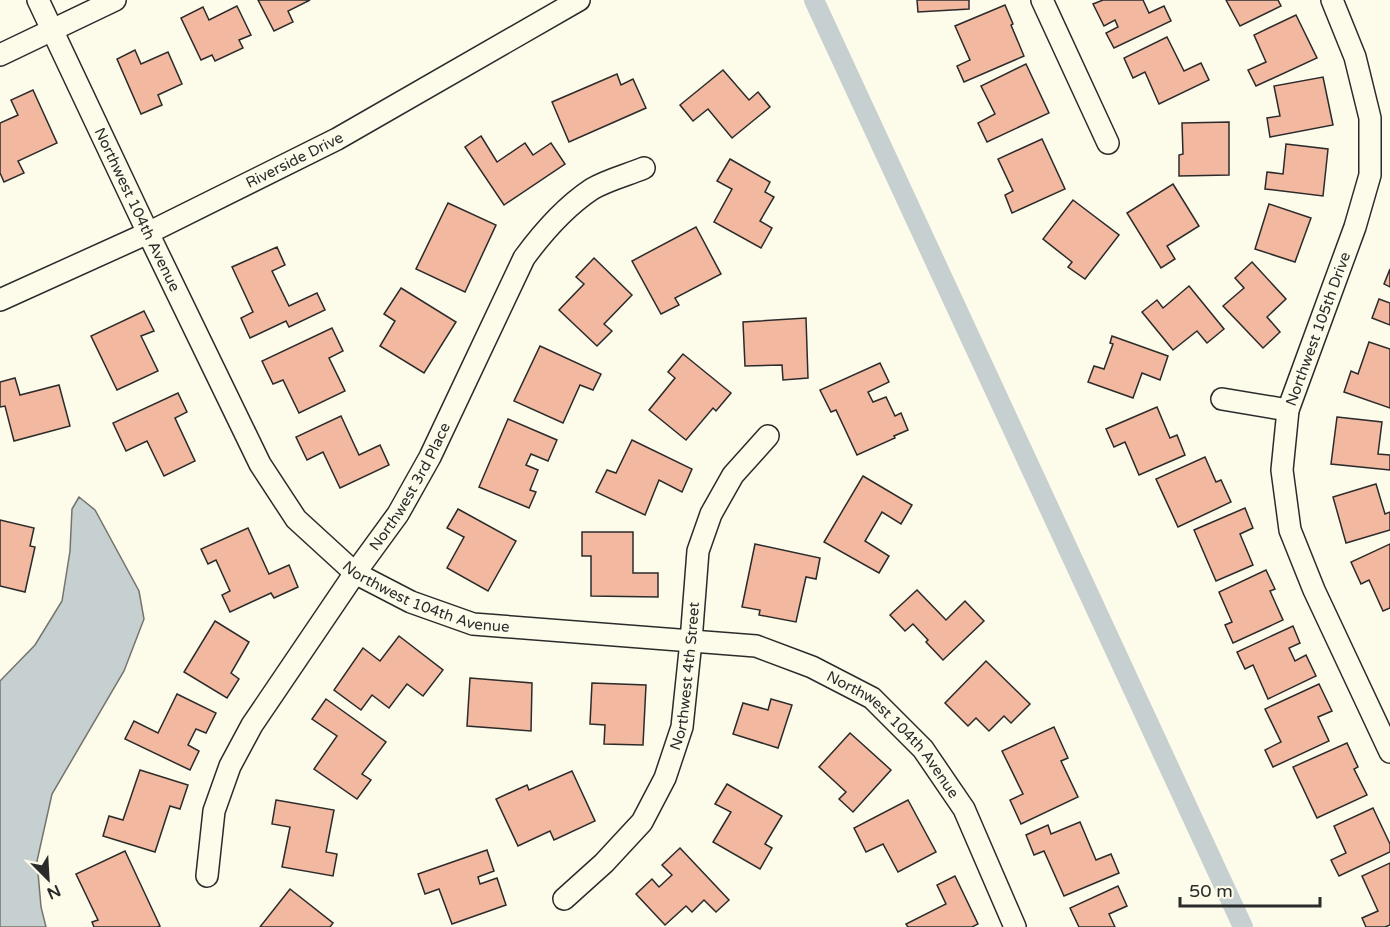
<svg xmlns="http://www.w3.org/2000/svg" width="1390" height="927" font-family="'Varela Round',sans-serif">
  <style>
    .water { fill: #c7d0d0; stroke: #74746e; stroke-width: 1.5 }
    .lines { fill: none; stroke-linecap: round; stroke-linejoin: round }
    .canal { stroke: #c7d0d0; stroke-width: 20 }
    .building { fill: #f2b8a0; stroke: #2b2b2b; stroke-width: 1.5 }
    .minor-casing { stroke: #2b2b2b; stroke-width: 24 }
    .minor { stroke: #fdfbea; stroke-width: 21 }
    .labels { text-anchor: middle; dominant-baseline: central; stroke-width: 4.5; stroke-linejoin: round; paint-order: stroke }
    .street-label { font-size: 15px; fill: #2b2b2b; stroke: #fdfbea }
  </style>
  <rect width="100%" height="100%" fill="#fdfbea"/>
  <!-- water -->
  <path class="water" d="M79,497L95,510L139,591L144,619L124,671L52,794L37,861L41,907L46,927H0V681L35,645L62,601L70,551L72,509Z"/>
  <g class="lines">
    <!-- canal -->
    <path class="canal" d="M814,0L1243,927"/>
  </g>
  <!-- building -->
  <g class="building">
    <path d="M258,0H310L288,11L293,22L274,31Z"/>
    <path d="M917,0H969V9L918,12Z"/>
    <path d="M1103,0H1143L1149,13L1164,6L1171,21L1114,48L1106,33L1118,27L1115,20L1104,26L1093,4Z"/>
    <path d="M1226,0H1278L1281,6L1240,26Z"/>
    <path d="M1005,5L1013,24L1011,25L1024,56L964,82L957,66L970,60L955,26Z"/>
    <path d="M237,6L251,35L239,40L243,48L215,61L212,55L201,60L181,18L203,7L209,20Z"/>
    <path d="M1296,15L1317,58L1256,86L1248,70L1266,62L1254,35Z"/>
    <path d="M1167,37L1184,71L1201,63L1209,80L1159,104L1145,72L1133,78L1124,58Z"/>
    <path d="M135,50L141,64L168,52L182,84L158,95L162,105L141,114L117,59Z"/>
    <path d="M1026,64L1049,113L987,142L978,123L995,114L981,86Z"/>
    <path d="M723,70L749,100L758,92L770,107L732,138L708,109L693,121L680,105Z"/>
    <path d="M617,74L621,85L633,79L646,108L569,142L552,102Z"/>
    <path d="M1323,77L1333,125L1270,137L1267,118L1280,116L1274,86Z"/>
    <path d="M33,90L57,143L18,161L24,173L4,182L0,173V123L18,115L11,100Z"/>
    <path d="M1229,122V175L1179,176V155L1183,154L1182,123Z"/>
    <path d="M481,136L497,162L525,143L533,155L551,143L565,164L504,205L465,147Z"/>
    <path d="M1042,139L1065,189L1012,213L1005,195L1013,191L998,159Z"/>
    <path d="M1286,144L1328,149L1323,196L1265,189L1267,172L1283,174Z"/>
    <path d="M730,159L770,182L765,192L774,197L760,221L772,228L761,248L714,222L732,189L717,181Z"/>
    <path d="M1173,184L1199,226L1167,246L1175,259L1161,268L1127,213Z"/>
    <path d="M1073,200L1119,235L1085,279L1068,267L1072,262L1043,239Z"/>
    <path d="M448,203L496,225L465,292L416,269Z"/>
    <path d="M1269,204L1311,218L1295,262L1255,249Z"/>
    <path d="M696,227L721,274L675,298L679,305L661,314L632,261Z"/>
    <path d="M277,247L285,265L272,271L289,306L317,293L325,310L289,327L286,321L250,338L241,318L253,312L232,267Z"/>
    <path d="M594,258L632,295L604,324L612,331L597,346L559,310L584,284L576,277Z"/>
    <path d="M1252,262L1286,299L1267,317L1280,332L1263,348L1223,306L1244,288L1235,278Z"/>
    <path d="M1390,269V287L1384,284Z"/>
    <path d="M1189,286L1224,329L1207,343L1197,331L1173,350L1142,312L1157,300L1163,308Z"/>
    <path d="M401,288L456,322L424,373L380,346L395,321L384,314Z"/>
    <path d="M1379,299L1390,303V325L1372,318Z"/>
    <path d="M144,311L154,331L141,336L158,371L117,390L91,336Z"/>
    <path d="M806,318L808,378L783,380L782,365L745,366L743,322Z"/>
    <path d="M332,328L343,351L329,358L345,391L299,413L283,380L273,384L262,361Z"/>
    <path d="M1112,336L1168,356L1160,380L1142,373L1133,398L1088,382L1094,366L1104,369L1113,344L1110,343Z"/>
    <path d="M1369,342L1390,349V408L1344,392L1351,371L1358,374Z"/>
    <path d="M540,346L601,374L593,390L580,385L563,423L514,401Z"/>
    <path d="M683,354L731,393L716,411L713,408L686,440L649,410L675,378L668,372Z"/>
    <path d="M880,363L889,382L868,392L873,402L886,397L895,416L901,413L908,430L894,436L895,438L857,455L836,410L831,412L820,390Z"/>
    <path d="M15,378L20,395L59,385L70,426L14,441L5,406L0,407V382Z"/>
    <path d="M178,393L187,412L175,418L195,461L164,476L147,441L126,451L113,423Z"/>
    <path d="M1157,407L1170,438L1177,435L1185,455L1139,475L1125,442L1114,447L1106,429Z"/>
    <path d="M341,416L359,455L380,445L389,465L340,488L323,452L307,460L296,437Z"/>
    <path d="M1337,417L1382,422L1378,454L1390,455V470L1331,464Z"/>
    <path d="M508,419L557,440L548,461L531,454L526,465L538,470L530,490L536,492L529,508L479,487Z"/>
    <path d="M632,440L692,469L682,492L659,480L645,515L596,492L607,470L616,473Z"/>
    <path d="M1205,457L1216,482L1221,480L1231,502L1178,527L1156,479Z"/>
    <path d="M863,476L912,505L901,524L882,512L865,541L889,556L879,573L824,542Z"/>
    <path d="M1376,484L1385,514L1390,512V530L1346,543L1333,497Z"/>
    <path d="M1245,508L1253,528L1240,534L1253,565L1216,581L1194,530Z"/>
    <path d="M458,509L516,541L488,591L447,568L464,537L447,528Z"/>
    <path d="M0,520L34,528L30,546L35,547L25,592L0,586Z"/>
    <path d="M248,528L269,574L289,565L298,587L274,598L271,593L230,612L222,595L230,591L216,560L208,564L201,549Z"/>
    <path d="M582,532H633V573H658V597L591,596V556H582Z"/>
    <path d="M755,544L820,558L816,579L806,577L796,622L759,615L760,610L742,607Z"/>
    <path d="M1390,544V608L1383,611L1369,580L1361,584L1351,562Z"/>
    <path d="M1266,570L1275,589L1270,591L1283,620L1233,643L1225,625L1232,622L1219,592Z"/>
    <path d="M917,590L946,620L965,601L984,621L943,660L926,642L928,640L913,624L905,631L890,615Z"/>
    <path d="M215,621L249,642L231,673L239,679L227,698L184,672Z"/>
    <path d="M1293,626L1300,643L1289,648L1295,661L1306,655L1316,676L1268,699L1253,665L1245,669L1237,652Z"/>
    <path d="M399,636L443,670L423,696L407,684L389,708L372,695L361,710L334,690L363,648L380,661Z"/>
    <path d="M986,661L1030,704L1011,723L1004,716L989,731L976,718L968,726L945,703Z"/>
    <path d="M470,678L532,683L531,731L467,726Z"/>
    <path d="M592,683L646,685L643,745L604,744L605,725L590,724Z"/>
    <path d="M1319,684L1332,711L1318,717L1329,741L1273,767L1265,750L1281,742L1265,709Z"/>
    <path d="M177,694L216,713L206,733L196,729L188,745L199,751L190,770L125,739L134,721L158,733Z"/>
    <path d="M326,699L386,742L362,774L371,780L357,799L314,769L337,736L312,719Z"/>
    <path d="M771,699L792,705L778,748L733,734L743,703L768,710Z"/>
    <path d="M1054,727L1068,758L1061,761L1078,797L1021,824L1010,800L1023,794L1002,751Z"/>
    <path d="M850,733L891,770L853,812L839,799L846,792L819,767Z"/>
    <path d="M1347,743L1358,767L1354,769L1367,795L1317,818L1293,767Z"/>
    <path d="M140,770L188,785L180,809L170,806L155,852L103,836L109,816L123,820Z"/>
    <path d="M572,771L595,821L554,840L550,831L518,846L496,799L527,785L529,790Z"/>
    <path d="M727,784L782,816L765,844L772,848L760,869L713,842L731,812L715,804Z"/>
    <path d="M276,800L334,810L326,852L337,854L333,876L282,867L290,827L272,824Z"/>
    <path d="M908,800L936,852L898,872L883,844L866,852L854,828Z"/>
    <path d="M1373,808L1390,844V852L1339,876L1331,860L1346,853L1334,826Z"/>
    <path d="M1080,822L1096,860L1111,854L1119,873L1064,896L1044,851L1034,855L1026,835L1048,825L1051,834Z"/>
    <path d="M680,848L729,900L716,912L704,900L692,912L686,906L665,925L636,894L652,879L659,887L672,875L662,865Z"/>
    <path d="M487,850L494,871L478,877L480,884L497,878L506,905L452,924L439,889L425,894L418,874Z"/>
    <path d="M125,851L160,926L157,927H94L92,922L98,920L76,874Z"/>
    <path d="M1390,863V925L1385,927H1366L1362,918L1378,911L1362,876Z"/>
    <path d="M955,876L978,924L972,927H908L906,924L946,904L937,885Z"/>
    <path d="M1118,886L1127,906L1109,914L1115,927H1079L1070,908Z"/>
    <path d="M290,889L333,923L330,927H260Z"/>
  </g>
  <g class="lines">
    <!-- minor casing -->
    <g class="minor-casing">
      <g id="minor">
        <path id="s1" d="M38,0L148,233L260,464L296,519L355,573L411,602L473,624L756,646L812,667L872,698L923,749L964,809L1015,927"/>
        <path d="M1042,0L1108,143"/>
        <path d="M1332,0L1355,57L1370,118V175L1355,227L1288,410L1282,470L1290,530L1314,590L1390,752"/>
        <path d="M0,55L115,0"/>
        <path id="s2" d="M0,300L148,233L337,139L579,0"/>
        <path d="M1222,399L1288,410"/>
        <path id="s3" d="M207,876L214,811L230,766L252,725L355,573L398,514L430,457L524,258C543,232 565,207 592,189C607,180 627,175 644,168"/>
        <path id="s4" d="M564,899L604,863L642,822L665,778L682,727L691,641L698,551L711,514L733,475L768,436"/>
      </g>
    </g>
    <!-- minor -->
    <use href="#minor" class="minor"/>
  </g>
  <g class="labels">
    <!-- street labels -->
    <g class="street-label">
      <text stroke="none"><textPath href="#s2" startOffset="326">Riverside Drive</textPath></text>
      <text stroke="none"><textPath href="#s1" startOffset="232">Northwest 104th Avenue</textPath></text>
      <text transform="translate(1318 329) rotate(-70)">Northwest 105th Drive</text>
      <text stroke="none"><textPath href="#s3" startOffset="446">Northwest 3rd Place</textPath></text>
      <text stroke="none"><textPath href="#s1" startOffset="736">Northwest 104th Avenue</textPath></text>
      <text stroke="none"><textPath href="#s4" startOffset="264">Northwest 4th Street</textPath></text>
      <text stroke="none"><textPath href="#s1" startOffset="1240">Northwest 104th Avenue</textPath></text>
    </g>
  </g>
  <!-- north arrow -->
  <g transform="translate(48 879) rotate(156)" stroke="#fdfbea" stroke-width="4.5" paint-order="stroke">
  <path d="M0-4.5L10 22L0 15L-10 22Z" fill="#2b2b2b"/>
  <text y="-9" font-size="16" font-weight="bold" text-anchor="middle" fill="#2b2b2b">N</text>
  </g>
  <!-- scale -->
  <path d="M1180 897v9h140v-9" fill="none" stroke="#2b2b2b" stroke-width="3"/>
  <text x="1189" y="897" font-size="18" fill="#2b2b2b" stroke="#fdfbea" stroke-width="4.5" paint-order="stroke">50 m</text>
</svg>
